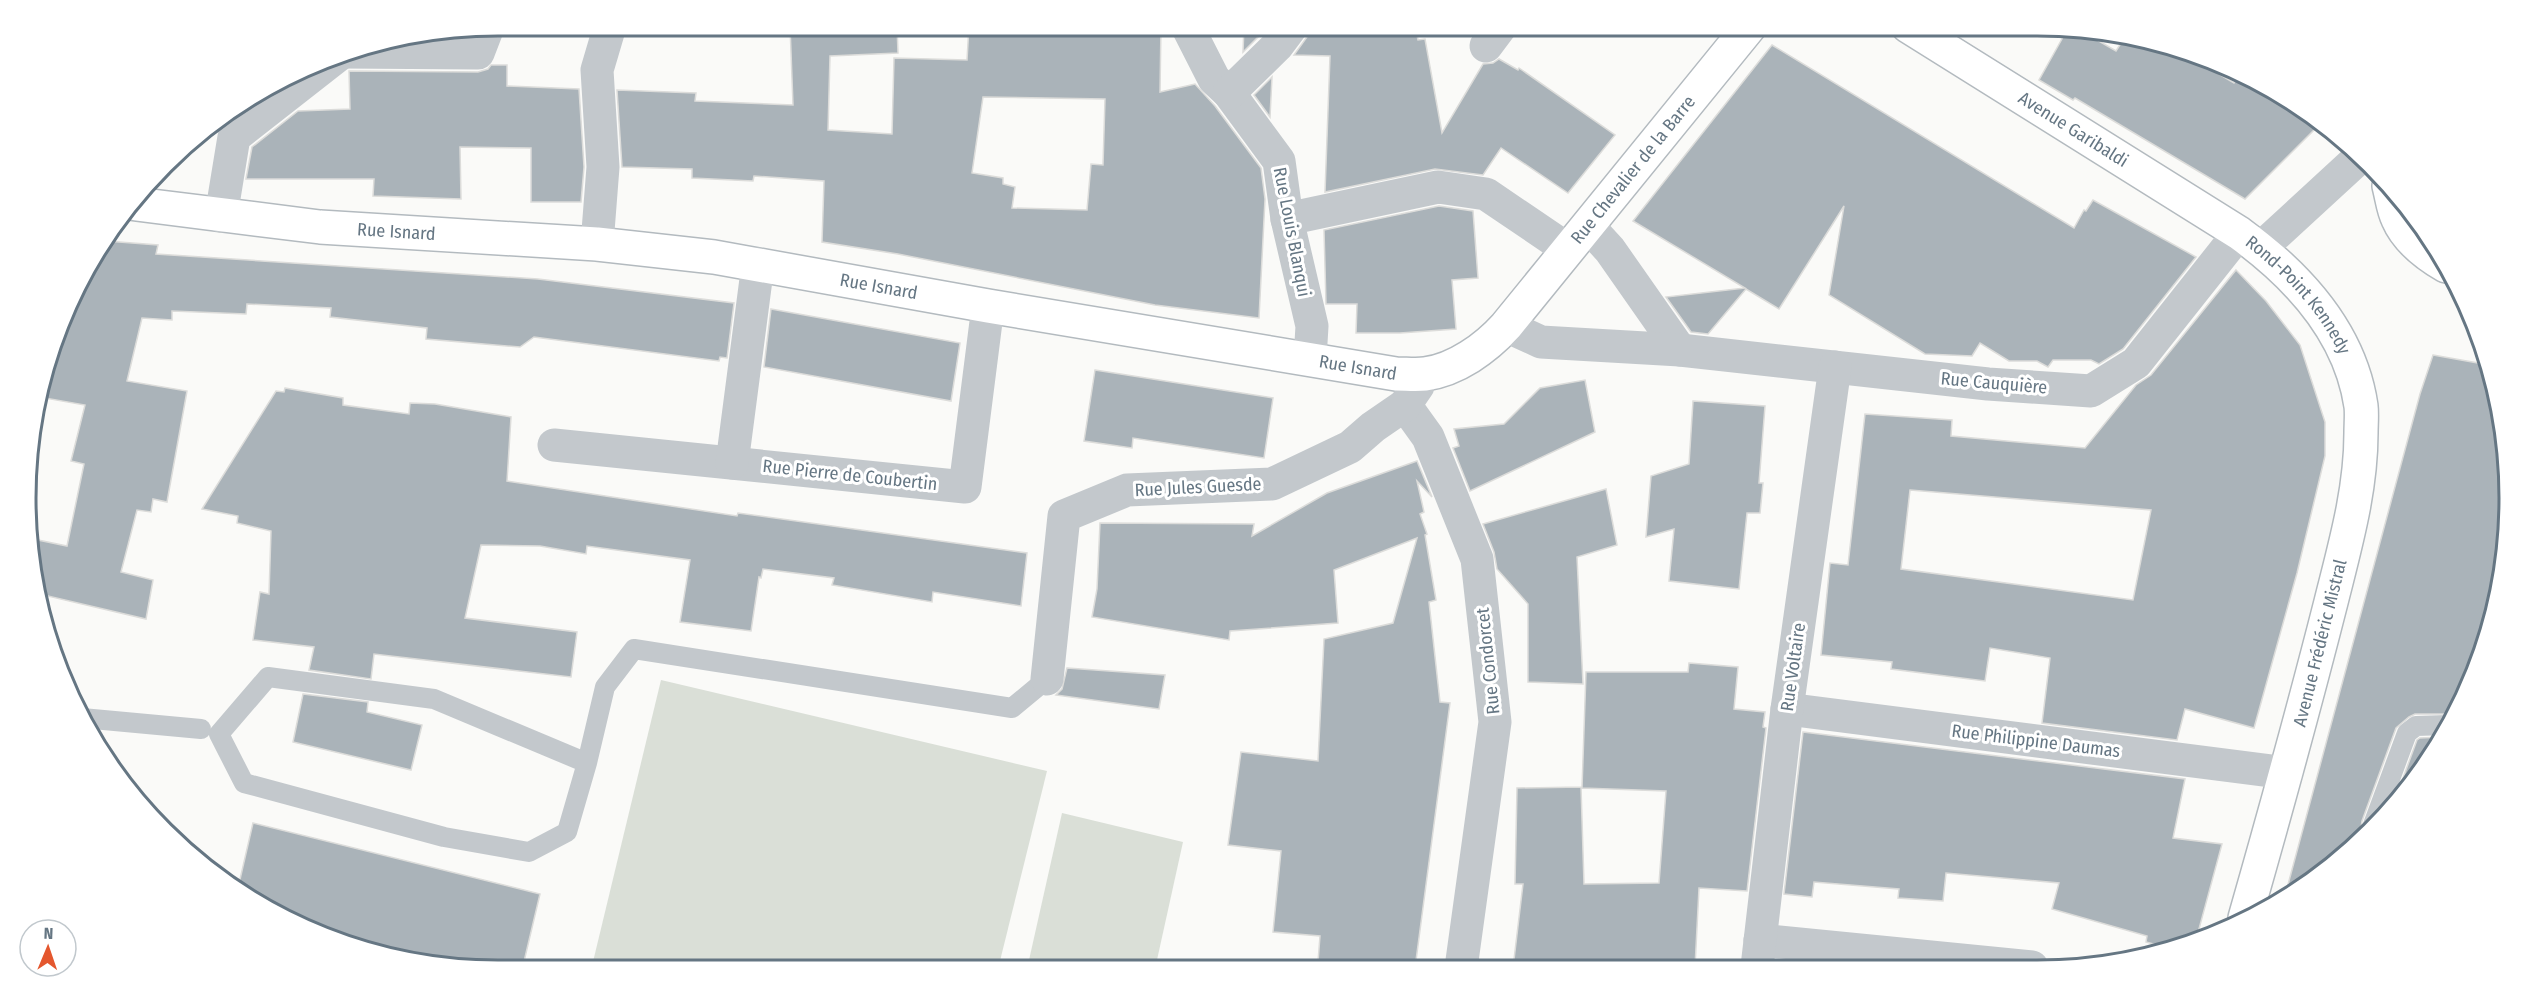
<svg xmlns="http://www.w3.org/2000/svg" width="2535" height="996" font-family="'Fira Sans Condensed',sans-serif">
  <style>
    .green { fill: #dadfd7 }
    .building { fill: #aab3b9; stroke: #dcdcda; stroke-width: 1.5; fill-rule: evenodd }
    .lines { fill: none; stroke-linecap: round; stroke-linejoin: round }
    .secondary-casing { stroke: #b3babf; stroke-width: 36 }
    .lane { stroke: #c3c8cc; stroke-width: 20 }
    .street { stroke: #c3c8cc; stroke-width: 33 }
    .secondary { stroke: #fff; stroke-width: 33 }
    .labels { text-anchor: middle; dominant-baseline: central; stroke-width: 6; stroke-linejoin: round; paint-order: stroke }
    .street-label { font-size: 18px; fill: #657683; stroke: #fff }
    .rim { fill: none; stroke: #657683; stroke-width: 3 }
  </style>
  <rect width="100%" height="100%" fill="#fafaf8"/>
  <!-- green -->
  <g class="green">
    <path d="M661,680L1047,771L998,969L591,970Z"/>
    <path d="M1062,813L1183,842L1155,969H1027Z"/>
  </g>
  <!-- building -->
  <g class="building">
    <path d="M790,26H897L898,53L830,56L828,130L892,134L894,58L967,60L969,26H1161L1160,92L1195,84L1215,106L1261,168L1265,199L1259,318L1155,305L898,254L822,242L824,181L754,176L753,181L692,178V169L622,167L617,90L696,93L695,101L793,105ZM983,97L1105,99L1103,165L1091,164L1087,210L1012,208L1015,187L1003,184V178L972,173Z"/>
    <path d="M1244,26H1269L1243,52Z"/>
    <path d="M1310,26H1415L1418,40L1425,39L1442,133L1483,64L1493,63L1499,59L1518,70L1519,68L1615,135L1568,193L1501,148L1483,175L1435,169L1325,192L1330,56L1294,55L1307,37Z"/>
    <path d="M2067,30L2085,33L2116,51L2123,40L2185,50V54L2234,83L2240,74L2273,89L2321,123L2245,199L2075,98L2073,100L2039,80Z"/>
    <path d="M1772,45L2074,228L2084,210L2086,211L2093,200L2196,257L2123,349L2099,364L2091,360H2053L2048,367L2037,361H2009L1980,343L1972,356L1925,354L1829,295L1844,206L1779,309L1746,289L1708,334L1691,332L1666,297L1745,288L1633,221Z"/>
    <path d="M491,65H507V86L579,89L584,167L581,202H531V148L460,147L461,199L373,196L374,179H246L252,147L298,111L350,109L349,71L478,72L488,69Z"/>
    <path d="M1272,77L1270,117L1254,95Z"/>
    <path d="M1439,206L1473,211L1478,278L1452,280L1456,329L1400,333H1356L1357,304H1326L1324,230Z"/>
    <path d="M106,241L158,245L156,254L538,279L734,303L727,358L720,357L719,361L534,337L520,347L426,339L427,328L330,317L331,308L247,304L246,314L172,311V320L142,318L127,381L187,391L167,502L153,499L151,512L137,510L121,572L153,580L146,619L35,593V591L33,539L67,546L84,464L71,461L85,405L39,397L51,346L89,262Z"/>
    <path d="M2236,270L2266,301L2300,345L2325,422V456L2297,573L2254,728L2185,709L2177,740L2042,723L2050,658L1990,648L1985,681L1891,669L1892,662L1821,655L1830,563L1848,565L1865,414L1952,420L1951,436L2085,448L2136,385L2151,375ZM1910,490L2151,510L2133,600L1901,569Z"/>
    <path d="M771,309L960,343L951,401L764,367Z"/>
    <path d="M2433,355L2489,365L2493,375L2508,467L2506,537L2505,559L2485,650L2453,714H2415L2409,717L2396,728L2362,821L2361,828L2365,834L2348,854L2286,892L2420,394Z"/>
    <path d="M1095,370L1273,398L1264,458L1133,438L1132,448L1084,441Z"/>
    <path d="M1585,380L1595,432L1470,491L1453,448L1459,446L1454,429L1504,424L1540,388Z"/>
    <path d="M285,388L343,398V405L409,414L410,403L435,404L511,417L507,481L737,516L738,513L1027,553L1021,606L933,592L932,602L832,585L834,578L763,569L761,578L759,577L751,631L680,622L690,560L587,546L586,554L540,546L481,545L465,618L577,632L571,677L374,654L371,679L309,670L314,647L253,640L260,592L269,594L271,531L237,523L238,516L202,509L276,391L284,392Z"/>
    <path d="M1693,401L1765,406L1759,483H1763L1760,513H1747L1739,589L1669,581L1674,529L1646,537L1651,476L1689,464Z"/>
    <path d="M1417,461L1432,497L1417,481L1424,512L1420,514L1427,534L1425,535L1436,600L1429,602L1440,702L1450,703L1415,968H1331L1330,961L1318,962L1320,936L1273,932L1281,851L1228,845L1241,752L1318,761L1324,639L1393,623L1417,538L1334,570L1338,623L1230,631L1229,640L1092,617L1097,589L1100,523L1254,524L1252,536L1327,493Z"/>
    <path d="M1606,489L1617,545L1577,557L1583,684L1528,682V604L1497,569L1494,552L1483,524Z"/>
    <path d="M1689,663L1738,667L1734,709L1765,712L1763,727L1766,728L1747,891L1699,888L1695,967L1513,968L1523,884H1515L1517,788L1581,787L1584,884L1659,883L1666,791L1582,788L1586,672H1688Z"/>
    <path d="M1067,668L1165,675L1159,709L1056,695L1062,689Z"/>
    <path d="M303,694L368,702L367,712L422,725L411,770L293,742Z"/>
    <path d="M1803,732L2185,779L2173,838L2222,844L2196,940L2168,948L2146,942L2147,936L2052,909L2059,883L1946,873L1943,901L1898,898L1899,889L1814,882L1812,897L1784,894Z"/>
    <path d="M2441,737L2430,760L2395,800L2417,740L2420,738Z"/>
    <path d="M253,823L540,894L522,970H498L346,946L238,888Z"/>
  </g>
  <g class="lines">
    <!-- secondary casing -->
    <g class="secondary-casing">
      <g id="secondary">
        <path id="s1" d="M1908,26L2239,233C2297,275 2350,331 2361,406C2362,414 2361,424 2361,433C2361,491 2345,546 2331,602C2304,708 2275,813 2245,918"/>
        <path d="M2389,186C2392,197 2393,209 2398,219C2407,240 2427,255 2446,266"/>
        <path id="s2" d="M136,204L320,227L597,244L714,257L988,306L1396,374C1406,374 1416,375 1425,374C1456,370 1486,348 1506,326L1750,26"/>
      </g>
    </g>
    <!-- lane -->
    <g class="lane">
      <path d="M82,718L201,729"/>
      <path d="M587,763L567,832L529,852L444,837L244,783L219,734L268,677L434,699L587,763L605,687L634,649L1012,708L1047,679"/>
      <path d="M2373,825L2407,733L2416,726L2447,725"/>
    </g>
    <!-- street -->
    <g class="street">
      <path d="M1187,26L1214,79L1229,93L1279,161L1287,219L1312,326L1310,359"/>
      <path d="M1486,46L1501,26"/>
      <path d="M342,52L478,53L488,27"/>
      <path d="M1229,93L1277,46L1292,26"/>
      <path d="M221,216L234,137L340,54"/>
      <path d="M1287,219L1438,187L1486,194L1567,249"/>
      <path d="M1588,226L1610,250L1680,350"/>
      <path d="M597,244L603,167L597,70L610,26"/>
      <path d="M2261,248L2361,156"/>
      <path d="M1506,326L1541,342L1680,350L1988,384L2091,391L2136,363L2239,233"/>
      <path d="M1405,405L1428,437L1477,559L1495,722L1461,968"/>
      <path d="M554,445L965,487L988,306"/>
      <path d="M732,463L758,264"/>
      <path d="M1047,679L1064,516L1127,490L1272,484L1350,447L1373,427L1405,405L1418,386"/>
      <path d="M1787,709L2286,773"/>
      <path d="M1760,940L2032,967"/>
      <path d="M1757,967L1787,709L1835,367"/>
    </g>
    <!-- secondary -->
    <use href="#secondary" class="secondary"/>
  </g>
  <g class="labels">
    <!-- street labels -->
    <g class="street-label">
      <text stroke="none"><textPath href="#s1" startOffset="195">Avenue Garibaldi</textPath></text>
      <text stroke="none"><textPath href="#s2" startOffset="1599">Rue Chevalier de la Barre</textPath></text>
      <text stroke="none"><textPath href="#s2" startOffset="262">Rue Isnard</textPath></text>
      <text transform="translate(1292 232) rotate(79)">Rue Louis Blanqui</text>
      <text stroke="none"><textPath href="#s2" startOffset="748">Rue Isnard</textPath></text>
      <text stroke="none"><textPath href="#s1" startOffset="477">Rond-Point Kennedy</textPath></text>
      <text stroke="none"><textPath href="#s2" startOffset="1234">Rue Isnard</textPath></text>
      <text transform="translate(1994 383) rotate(5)">Rue Cauquière</text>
      <text transform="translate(850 475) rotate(6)">Rue Pierre de Coubertin</text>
      <text transform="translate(1198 487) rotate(-3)">Rue Jules Guesde</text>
      <text transform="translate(2320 643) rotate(-76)">Avenue Frédéric Mistral</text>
      <text transform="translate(1488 661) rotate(-96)">Rue Condorcet</text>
      <text transform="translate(1793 667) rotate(-82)">Rue Voltaire</text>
      <text transform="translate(2036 741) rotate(7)">Rue Philippine Daumas</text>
    </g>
  </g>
  <!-- crop -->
  <path d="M0 0H2535V996H0ZM498 36H2037A462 462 0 0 1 2499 498V498A462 462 0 0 1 2037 960H498A462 462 0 0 1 36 498V498A462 462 0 0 1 498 36Z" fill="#fff" fill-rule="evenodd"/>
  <path class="rim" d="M498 36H2037A462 462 0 0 1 2499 498V498A462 462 0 0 1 2037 960H498A462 462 0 0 1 36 498V498A462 462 0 0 1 498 36Z"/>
  <!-- north arrow -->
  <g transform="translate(48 948) rotate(2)"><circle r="28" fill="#ffffff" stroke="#c1c8cd" stroke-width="1.5"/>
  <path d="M0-4.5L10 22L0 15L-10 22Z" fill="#e4572e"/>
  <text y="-9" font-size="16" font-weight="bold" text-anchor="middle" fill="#657683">N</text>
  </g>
</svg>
